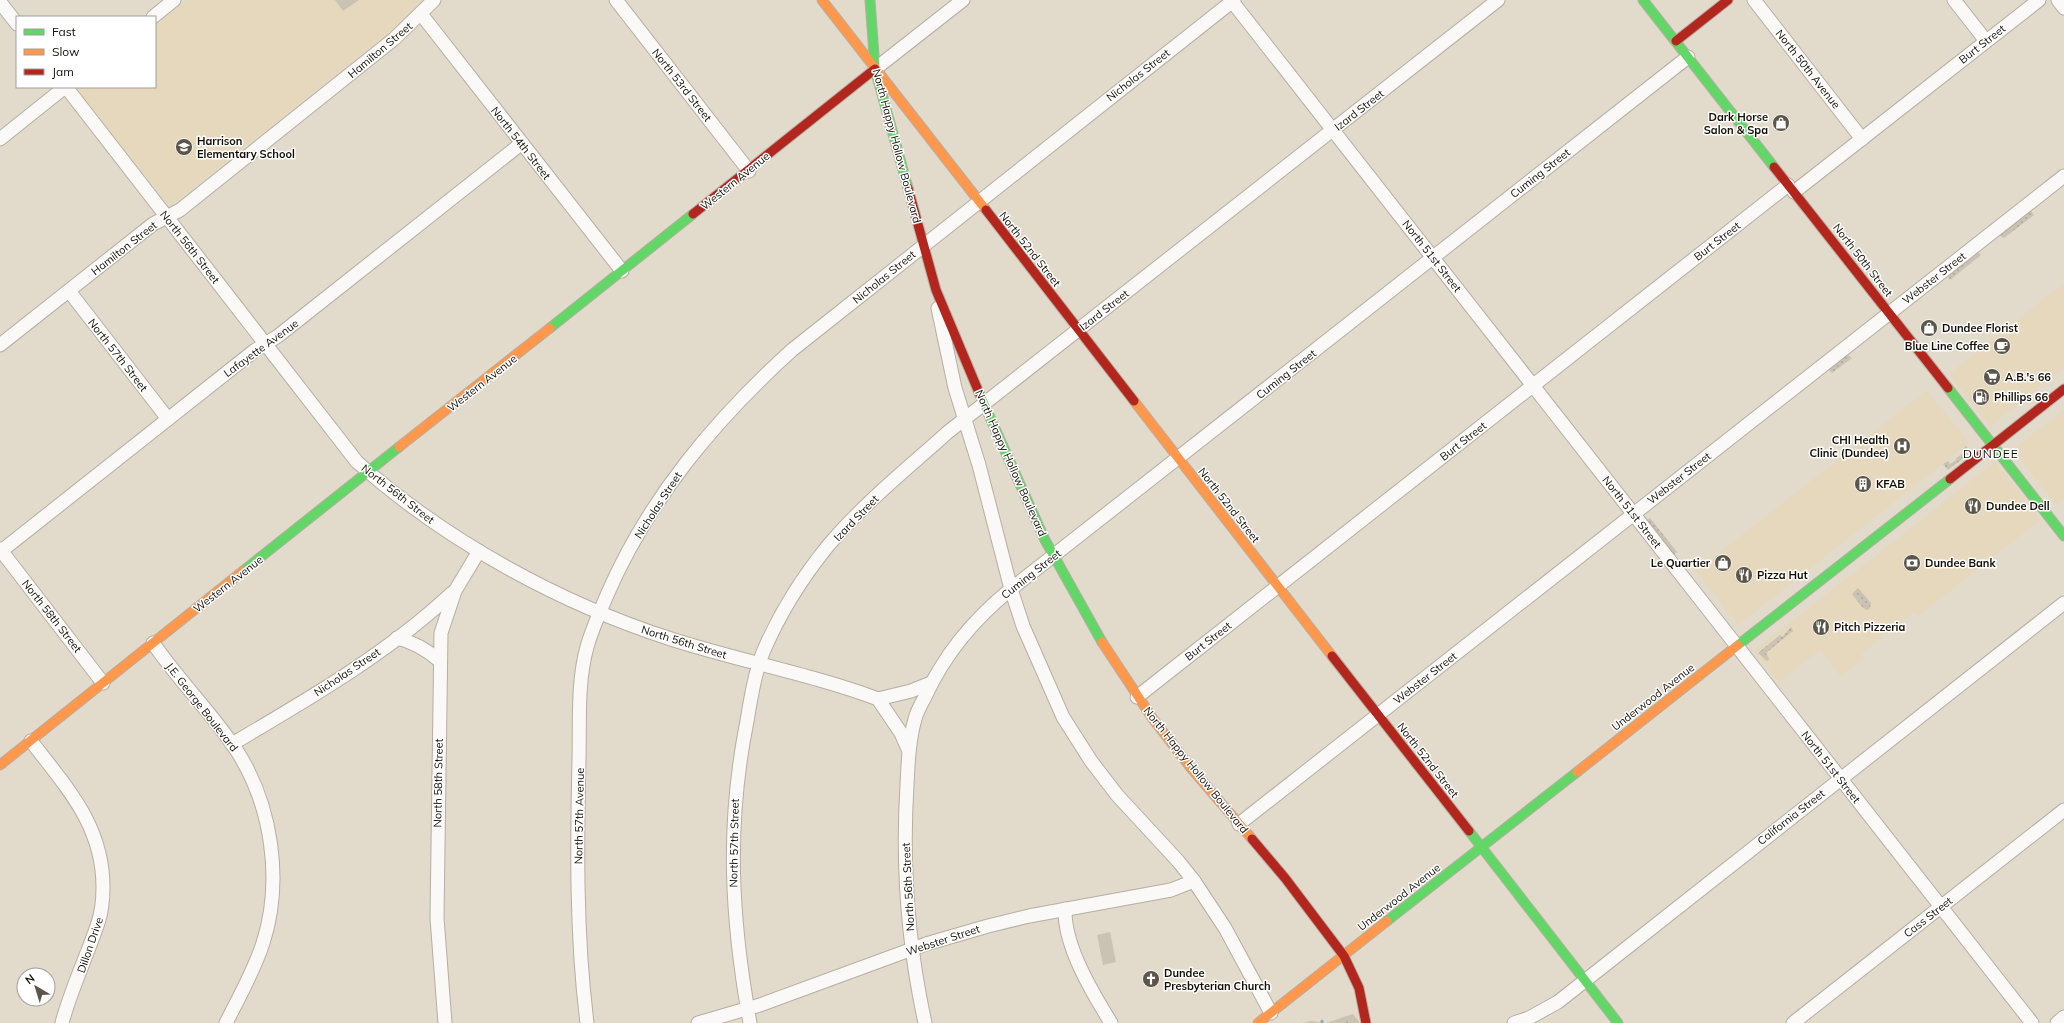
<svg xmlns="http://www.w3.org/2000/svg" width="2064" height="1023" font-family="Mulish,sans-serif">
  <style>
    .built { fill: #e6d8bc }
    .grass { fill: url(#grass-dots) }
    .forest { fill: url(#forest-firs) }
    .park { fill: #cac2b2 }
    .lines { fill: none; stroke-linecap: round; stroke-linejoin: round }
    .stream { stroke: #96a9b0; stroke-width: 3 }
    .street-casing { stroke: #b5afa3; stroke-width: 15 }
    .fast-casing { stroke: #b5afa3; stroke-width: 11 }
    .slow-casing { stroke: #b5afa3; stroke-width: 11 }
    .jam-casing { stroke: #b5afa3; stroke-width: 11 }
    .street { stroke: #fbf9f7; stroke-width: 13 }
    .fast { stroke: #63d668; stroke-width: 9 }
    .slow { stroke: #ff974d; stroke-width: 9 }
    .jam { stroke: #b3261e; stroke-width: 9 }
    .labels { text-anchor: middle; dominant-baseline: central; stroke-width: 3; stroke-linejoin: round; paint-order: stroke }
    .street-label { font-size: 11px; fill: #140f05; stroke: #fff }
    .poi-label { font-size: 11px; font-weight: bold; fill: #140f05; stroke: #fff; text-anchor: start }
    .neighbourhood-label { font-size: 12px; letter-spacing: 1px; fill: #140f05; stroke: #fff }
  </style>
  <defs>
    <pattern id="grass-dots" width="8" height="8" patternUnits="userSpaceOnUse"><rect width="8" height="8" fill="#cac2b2"/><path d="M2 2h.1M6 6h.1" fill="none" stroke="#ada698" stroke-width="1.8" stroke-linecap="round"/></pattern>
    <pattern id="forest-firs" width="22" height="20" patternUnits="userSpaceOnUse"><rect width="22" height="20" fill="#cac2b2"/><path d="M5 1l3.5 6h-7zM16 11l3.5 6h-7z" fill="#ada698"/></pattern>
  </defs>
  <rect width="100%" height="100%" fill="#e2daca"/>
  <!-- built -->
  <g class="built">
    <path d="M187,0H420L395,28L170,206L75,87H155V25Z"/>
    <path d="M2064,283V368L1990,426L1949,374Z"/>
    <path d="M1927,390L1969,443L1738,625L1696,571Z"/>
    <path d="M2064,410V499L2056,505L2013,450Z"/>
    <path d="M1995,462L2040,520L1918,616L1914,612L1861,654L1864,658L1841,677L1820,650L1779,682L1754,651Z"/>
  </g>
  <!-- grass -->
  <g class="grass">
    <path d="M2031,211L2034,215L2004,238L1998,235L2025,213Z"/>
    <path d="M1977,251L1981,255L1950,280L1947,275Z"/>
    <path d="M1847,354L1852,358L1832,373L1828,369Z"/>
    <path d="M1966,446L1971,452L1948,470L1943,464L1948,461L1950,464L1956,460V458L1964,453L1962,450Z"/>
    <path d="M1650,518L1677,552L1672,556L1645,521Z"/>
    <path d="M1858,588L1871,603L1870,608L1867,610L1863,608L1852,594Z"/>
    <path d="M1791,627L1793,631L1766,653L1769,659L1767,661L1758,653L1780,635L1782,637Z"/>
  </g>
  <!-- forest -->
  <path class="forest" d="M1353,1014L1360,1023H1302L1312,1021L1326,1023Z"/>
  <!-- park -->
  <g class="park">
    <path d="M335,0H359L343,11Z"/>
    <path d="M1110,932L1116,962L1103,965L1097,935Z"/>
  </g>
  <g class="lines">
    <!-- stream -->
    <path class="stream" d="M1322,1023V1021"/>
    <!-- street casing -->
    <g class="street-casing">
      <g id="street">
        <path d="M616,0L749,171"/>
        <path d="M1231,0L2032,1023"/>
        <path d="M1754,0L1862,139"/>
        <path d="M1954,0L1986,41"/>
        <path d="M2058,0L2064,8"/>
        <path d="M0,2L17,24"/>
        <path d="M421,14L622,271"/>
        <path d="M153,17L174,0"/>
        <path d="M875,69L963,0"/>
        <path d="M66,87L357,462C446,541 559,603 671,639C739,661 811,674 878,699L911,691L931,683"/>
        <path d="M0,139L65,87"/>
        <path d="M1794,192L2039,0"/>
        <path d="M69,291L168,419"/>
        <path d="M938,308L955,388L979,465L1011,589L1023,626L1063,717L1091,761L1117,795L1178,861L1194,881L1225,928L1271,1013"/>
        <path d="M0,345L153,224L180,210L394,39L434,0"/>
        <path d="M0,549L103,683"/>
        <path d="M0,552L254,351L278,336L522,143"/>
        <path d="M397,638C414,642 427,650 440,661"/>
        <path d="M153,643C179,681 212,713 237,751C272,806 283,881 263,943C254,971 239,997 226,1023"/>
        <path d="M1137,697L1788,185"/>
        <path d="M878,699L901,733L909,751"/>
        <path d="M31,741C66,787 103,825 103,887C103,899 102,911 98,923C87,956 71,989 62,1023"/>
        <path d="M232,744C307,700 388,653 452,593"/>
        <path d="M1239,824L2064,176"/>
        <path d="M1065,909C1064,946 1092,992 1111,1023"/>
        <path d="M445,1023L437,918L441,633L455,591L479,551"/>
        <path d="M587,1023C576,935 577,847 579,759C580,722 577,683 587,647C592,629 600,612 607,595C649,498 715,420 792,350L1234,0"/>
        <path d="M698,1023L760,1005L926,944L988,926L1029,916L1171,890L1194,881"/>
        <path d="M750,1023C731,918 726,826 747,721C751,697 755,672 764,650C780,613 802,578 827,547C863,504 907,469 948,432L1498,0"/>
        <path d="M925,1023C908,945 902,864 907,785C908,763 909,740 915,719C917,711 921,704 925,697C945,653 974,619 1011,589L1688,57"/>
        <path d="M1514,1023L1529,1018L1558,1002L2064,603"/>
        <path d="M1793,1023L2064,810"/>
        <path d="M2057,1023L2064,1017"/>
      </g>
    </g>
    <!-- fast casing -->
    <g class="fast-casing">
      <g id="fast">
        <path d="M870,0L875,69L908,188"/>
        <path d="M1643,0L1774,167"/>
        <path d="M550,328L693,214"/>
        <path d="M1948,388L2064,536"/>
        <path d="M980,395L1045,540L1102,642"/>
        <path d="M243,571L399,447"/>
        <path d="M1738,645L1950,479"/>
        <path d="M1469,831L1618,1023"/>
        <path d="M1387,921L1577,772"/>
      </g>
    </g>
    <!-- slow casing -->
    <g class="slow-casing">
      <g id="slow">
        <path d="M822,0L986,210"/>
        <path d="M1134,401L1332,656"/>
        <path d="M399,447L550,328"/>
        <path d="M1102,642L1153,719L1191,768L1252,839"/>
        <path d="M0,765L243,571"/>
        <path d="M1577,772L1738,645"/>
        <path d="M1258,1023L1387,921"/>
      </g>
    </g>
    <!-- jam casing -->
    <g class="jam-casing">
      <g id="jam">
        <path d="M1676,41L1728,0"/>
        <path d="M1774,167L1948,388"/>
        <path d="M908,188L936,290L980,395"/>
        <path d="M986,210L1134,401"/>
        <path d="M693,214L875,69"/>
        <path d="M1950,479L2064,389"/>
        <path d="M1332,656L1469,831"/>
        <path d="M1252,839L1285,878L1344,956L1359,988L1366,1023"/>
      </g>
    </g>
    <!-- street -->
    <use href="#street" class="street"/>
    <!-- fast -->
    <use href="#fast" class="fast"/>
    <!-- slow -->
    <use href="#slow" class="slow"/>
    <!-- jam -->
    <use href="#jam" class="jam"/>
  </g>
  <!-- icons -->
  <defs>
    <g id="shop-disc" transform="scale(0.9)"><circle r="9.5" fill="#5c564a" stroke="#fff"/><path d="M-5-2.5h2.3a2.7 3.5 0 0 1 5.4 0H5L5.5 6h-11ZM-1.5-2.5h3a1.5 2.3 0 0 0-3 0Z" fill="#fff"/></g>
    <g id="school-disc" transform="scale(0.9)"><circle r="9.5" fill="#5c564a" stroke="#fff"/><path d="M0-5L7-2L0 1L-7-2ZM-4 1L0 2.5L4 1V4Q0 6-4 4Z" fill="#fff"/></g>
    <g id="cafe-disc" transform="scale(0.9)"><circle r="9.5" fill="#5c564a" stroke="#fff"/><path d="M-5.5-4.5H6V0H3Q3 3.5 0 3.5H-2.5Q-5.5 3.5-5.5 0ZM3-3.2v2h1.7v-2ZM-6 4.5H4V6H-6Z" fill="#fff"/></g>
    <g id="supermarket-disc" transform="scale(0.9)"><circle r="9.5" fill="#5c564a" stroke="#fff"/><path d="M-6-5.5h2.5l.6 2H6L4.5 2H-2.5L-4.4-4H-6ZM-1.5 3.2a1.3 1.3 0 1 0 .1 0ZM3 3.2a1.3 1.3 0 1 0 .1 0Z" fill="#fff"/></g>
    <g id="fuel-disc" transform="scale(0.9)"><circle r="9.5" fill="#5c564a" stroke="#fff"/><path d="M-5.5-6h7V0h2V4h1.3V-2.5L3-4.5l.8-.8L6-3V5H2.5V1h-1V6h-7ZM-4.2-4.7v3.2H.2V-4.7Z" fill="#fff"/></g>
    <g id="hospital-disc" transform="scale(0.9)"><circle r="9.5" fill="#5c564a" stroke="#fff"/><path d="M-5-5h3v3.5h4V-5h3V5h-3V1.5h-4V5h-3Z" fill="#fff"/></g>
    <g id="building-disc" transform="scale(0.9)"><circle r="9.5" fill="#5c564a" stroke="#fff"/><path d="M-4-6H4V6H1V3H-1V6H-4ZM-2.5-4.3h1.7v1.8h-1.7ZM.8-4.3h1.7v1.8H.8ZM-2.5-1h1.7V.8h-1.7ZM.8-1h1.7V.8H.8Z" fill="#fff"/></g>
    <g id="restaurant-disc" transform="scale(0.9)"><circle r="9.5" fill="#5c564a" stroke="#fff"/><path d="M-5-6h1v4h1v-4h1v4h1v-4h1v5L-1.5 .5V6h-2V.5L-5-1ZM5-6V6H3V1.5H1.5Q1.5-4 5-6Z" fill="#fff"/></g>
    <g id="bank-disc" transform="scale(0.9)"><circle r="9.5" fill="#5c564a" stroke="#fff"/><path d="M-6-4H6V4H-6ZM0-2.3a2.3 2.3 0 1 0 0 4.6a2.3 2.3 0 1 0 0-4.6Z" fill="#fff"/></g>
    <g id="church-disc" transform="scale(0.9)"><circle r="9.5" fill="#5c564a" stroke="#fff"/><path d="M-1.2-6h2.4v3.5h3.3v2.4h-3.3V6h-2.4V-.1h-3.3v-2.4h3.3Z" fill="#fff"/></g>
  </defs>
  <g fill-rule="evenodd">
    <use href="#shop-disc" x="1781" y="123"/>
    <use href="#school-disc" x="184" y="147"/>
    <use href="#shop-disc" x="1929" y="328"/>
    <use href="#cafe-disc" x="2002" y="346"/>
    <use href="#supermarket-disc" x="1992" y="377"/>
    <use href="#fuel-disc" x="1981" y="397"/>
    <use href="#hospital-disc" x="1902" y="446"/>
    <use href="#building-disc" x="1863" y="484"/>
    <use href="#restaurant-disc" x="1973" y="506"/>
    <use href="#shop-disc" x="1723" y="563"/>
    <use href="#bank-disc" x="1912" y="563"/>
    <use href="#restaurant-disc" x="1744" y="575"/>
    <use href="#restaurant-disc" x="1821" y="627"/>
    <use href="#church-disc" x="1151" y="979"/>
  </g>
  <g class="labels">
    <!-- street labels -->
    <g class="street-label">
      <text transform="translate(1982 44) rotate(-38)">Burt Street</text>
      <text transform="translate(380 50) rotate(-40)">Hamilton Street</text>
      <text transform="translate(1808 69) rotate(52)">North 50th Avenue</text>
      <text transform="translate(1138 75) rotate(-38)">Nicholas Street</text>
      <text transform="translate(682 85) rotate(52)">North 53rd Street</text>
      <text transform="translate(1359 110) rotate(-38)">Izard Street</text>
      <text transform="translate(521 143) rotate(52)">North 54th Street</text>
      <text transform="translate(897 146) rotate(75)">North Happy Hollow Boulevard</text>
      <text transform="translate(1540 173) rotate(-38)">Cuming Street</text>
      <text transform="translate(735 181) rotate(-39)">Western Avenue</text>
      <text transform="translate(1717 241) rotate(-38)">Burt Street</text>
      <text transform="translate(190 247) rotate(52)">North 56th Street</text>
      <text transform="translate(124 248) rotate(-38)">Hamilton Street</text>
      <text transform="translate(1030 249) rotate(52)">North 52nd Street</text>
      <text transform="translate(1432 256) rotate(52)">North 51st Street</text>
      <text transform="translate(1863 260) rotate(52)">North 50th Street</text>
      <text transform="translate(884 277) rotate(-39)">Nicholas Street</text>
      <text transform="translate(1934 278) rotate(-38)">Webster Street</text>
      <text transform="translate(1104 310) rotate(-38)">Izard Street</text>
      <text transform="translate(261 348) rotate(-36)">Lafayette Avenue</text>
      <text transform="translate(118 355) rotate(52)">North 57th Street</text>
      <text transform="translate(1286 374) rotate(-38)">Cuming Street</text>
      <text transform="translate(482 383) rotate(-38)">Western Avenue</text>
      <text transform="translate(1463 441) rotate(-38)">Burt Street</text>
      <text transform="translate(1011 463) rotate(66)">North Happy Hollow Boulevard</text>
      <text transform="translate(1679 478) rotate(-38)">Webster Street</text>
      <text transform="translate(398 494) rotate(38)">North 56th Street</text>
      <text transform="translate(658 505) rotate(-57)">Nicholas Street</text>
      <text transform="translate(1229 505) rotate(52)">North 52nd Street</text>
      <text transform="translate(1632 512) rotate(52)">North 51st Street</text>
      <text transform="translate(856 518) rotate(-46)">Izard Street</text>
      <text transform="translate(1031 574) rotate(-38)">Cuming Street</text>
      <text transform="translate(228 584) rotate(-38)">Western Avenue</text>
      <text transform="translate(52 616) rotate(52)">North 58th Street</text>
      <text transform="translate(1208 641) rotate(-38)">Burt Street</text>
      <text transform="translate(684 642) rotate(17)">North 56th Street</text>
      <text transform="translate(347 672) rotate(-34)">Nicholas Street</text>
      <text transform="translate(1425 678) rotate(-38)">Webster Street</text>
      <text transform="translate(1653 697) rotate(-38)">Underwood Avenue</text>
      <text transform="translate(202 707) rotate(52)">J.E. George Boulevard</text>
      <text transform="translate(1428 760) rotate(52)">North 52nd Street</text>
      <text transform="translate(1831 767) rotate(52)">North 51st Street</text>
      <text transform="translate(1196 770) rotate(51)">North Happy Hollow Boulevard</text>
      <text transform="translate(438 783) rotate(-89)">North 58th Street</text>
      <text transform="translate(579 816) rotate(-89)">North 57th Avenue</text>
      <text transform="translate(1791 817) rotate(-38)">California Street</text>
      <text transform="translate(734 843) rotate(-89)">North 57th Street</text>
      <text transform="translate(908 887) rotate(-93)">North 56th Street</text>
      <text transform="translate(1399 897) rotate(-38)">Underwood Avenue</text>
      <text transform="translate(1928 917) rotate(-38)">Cass Street</text>
      <text transform="translate(943 940) rotate(-18)">Webster Street</text>
      <text transform="translate(90 945) rotate(-71)">Dillon Drive</text>
    </g>
    <!-- poi labels -->
    <g class="poi-label">
      <text x="1768" y="117" text-anchor="end">Dark Horse<tspan x="1768" dy="13">Salon &amp; Spa</tspan></text>
      <text x="197" y="141">Harrison<tspan x="197" dy="13">Elementary School</tspan></text>
      <text x="1942" y="328">Dundee Florist</text>
      <text x="1989" y="346" text-anchor="end">Blue Line Coffee</text>
      <text x="2005" y="377">A.B.'s 66</text>
      <text x="1994" y="397">Phillips 66</text>
      <text x="1889" y="440" text-anchor="end">CHI Health<tspan x="1889" dy="13">Clinic (Dundee)</tspan></text>
      <text x="1876" y="484">KFAB</text>
      <text x="1986" y="506">Dundee Dell</text>
      <text x="1710" y="563" text-anchor="end">Le Quartier</text>
      <text x="1925" y="563">Dundee Bank</text>
      <text x="1757" y="575">Pizza Hut</text>
      <text x="1834" y="627">Pitch Pizzeria</text>
      <text x="1164" y="973">Dundee<tspan x="1164" dy="13">Presbyterian Church</tspan></text>
    </g>
    <!-- neighbourhood labels -->
    <g class="neighbourhood-label">
      <text x="1991" y="453">DUNDEE</text>
    </g>
  </g>
  <!-- legend -->
  <rect x="16" y="16" width="140" height="72" fill="#ffffff" stroke="#a19f9b"/>
  <rect x="24" y="29" width="20" height="6" fill="#63d668" stroke="#a19f9b"/>
  <text x="52" y="36" font-size="12" fill="#140f05">Fast</text>
  <rect x="24" y="49" width="20" height="6" fill="#ff974d" stroke="#a19f9b"/>
  <text x="52" y="56" font-size="12" fill="#140f05">Slow</text>
  <rect x="24" y="69" width="20" height="6" fill="#b3261e" stroke="#a19f9b"/>
  <text x="52" y="76" font-size="12" fill="#140f05">Jam</text>
  <!-- north arrow -->
  <g transform="translate(36 987) rotate(322)"><circle r="19" fill="#ffffff" stroke="#a19f9b"/>
  <path d="M0-3L7 15L0 10L-7 15Z" fill="#5c564a"/>
  <text y="-6" font-size="11" font-weight="bold" text-anchor="middle" fill="#140f05">N</text>
  </g>
</svg>
